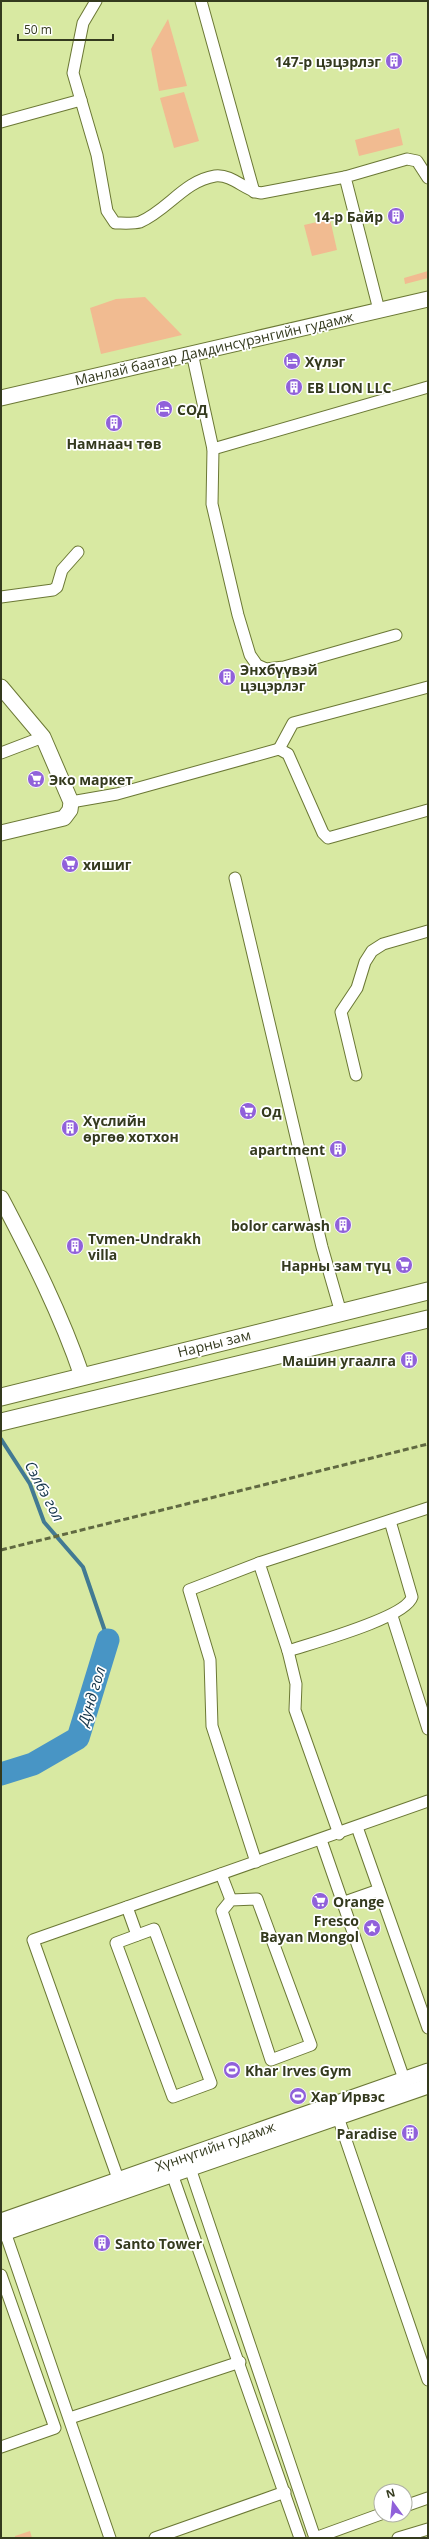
<svg xmlns="http://www.w3.org/2000/svg" width="429" height="2539" font-family="'Open Sans',sans-serif">
  <style>
    .green { fill: #f1bb91 }
    .lines { fill: none; stroke-linecap: round; stroke-linejoin: round }
    .stream { stroke: #427a93; stroke-width: 4 }
    .river { stroke: #4895c5; stroke-width: 23 }
    .street-casing { stroke: #6b7835; stroke-width: 13 }
    .secondary-casing { stroke: #6b7835; stroke-width: 17 }
    .primary-casing { stroke: #6b7835; stroke-width: 19 }
    .street { stroke: #fff; stroke-width: 11 }
    .secondary { stroke: #fff; stroke-width: 15 }
    .primary { stroke: #fff; stroke-width: 17 }
    .rail { stroke: #606941; stroke-width: 3; stroke-dasharray: 6 3; stroke-linecap: butt }
    .labels { text-anchor: middle; dominant-baseline: central; stroke-width: 3.5; stroke-linejoin: round; paint-order: stroke }
    .poi-label { font-size: 14px; font-weight: bold; fill: #343a1e; stroke: #fff; text-anchor: start }
    .street-label { font-size: 14px; fill: #343a1e; stroke: #fff }
    .water-label { font-size: 15px; font-style: italic; fill: #13354a; stroke: #fff }
  </style>
  <rect width="100%" height="100%" fill="#d8e9a2"/>
  <!-- green -->
  <g class="green">
    <path d="M168,19L187,86L159,91L151,49Z"/>
    <path d="M184,92L199,141L174,148L160,98Z"/>
    <path d="M399,128L403,145L359,156L355,140Z"/>
    <path d="M330,219L337,250L312,256L304,225Z"/>
    <path d="M428,271V278L405,284L404,278Z"/>
    <path d="M145,297L182,335L101,354L90,308L116,299Z"/>
    <path d="M30,2531L32,2538H15V2536Z"/>
  </g>
  <g class="lines">
    <!-- stream -->
    <path class="stream" d="M1,1439L30,1484L44,1522L83,1567L108,1640"/>
    <!-- river -->
    <path class="river" d="M1,1774L33,1764L78,1738L108,1640"/>
    <!-- street casing -->
    <g class="street-casing">
      <g id="street">
        <path d="M96,1L83,23L73,73L97,155L107,211L115,223C122,223 133,224 140,222C168,210 184,181 215,176C233,174 245,191 261,193L345,177"/>
        <path d="M201,1L254,192"/>
        <path d="M1,122L81,100"/>
        <path d="M379,310L345,177L407,159L417,161L428,178"/>
        <path d="M192,353L213,449L212,504L238,615L250,655L257,665L266,669L284,667L396,635"/>
        <path d="M213,449L428,387"/>
        <path d="M1,597L53,590L57,587L62,570L78,552"/>
        <path d="M279,749L293,723L428,687"/>
        <path d="M1,753L43,737"/>
        <path d="M71,802L117,794L279,749L288,754L323,833L328,838L428,810"/>
        <path d="M235,878L322,1247L341,1313"/>
        <path d="M356,1075L341,1012L357,988L365,962L372,951L383,944L428,931"/>
        <path d="M392,1616L428,1729"/>
        <path d="M288,1651C312,1643 406,1618 412,1597L390,1521"/>
        <path d="M357,1827L428,2028"/>
        <path d="M339,1834L295,1710L296,1684L288,1651L259,1563L428,1508"/>
        <path d="M321,1840L404,2079"/>
        <path d="M256,1862L212,1726L210,1660L189,1590L259,1563"/>
        <path d="M221,1874L231,1900"/>
        <path d="M257,1899L311,2045L271,2060L222,1911L231,1900Z"/>
        <path d="M342,1903L379,1890"/>
        <path d="M127,1907L137,1935"/>
        <path d="M154,1929L211,2083L173,2097L116,1943Z"/>
        <path d="M338,2117L428,2380"/>
        <path d="M190,2168L315,2538L381,2514"/>
        <path d="M172,2174L300,2538"/>
        <path d="M121,2187L33,1940L428,1801"/>
        <path d="M5,2232L110,2538"/>
        <path d="M1,2275L55,2428L1,2447"/>
        <path d="M70,2418L240,2362"/>
        <path d="M405,2506L428,2498"/>
        <path d="M155,2538L285,2492"/>
        <path d="M398,2538L428,2529"/>
      </g>
    </g>
    <!-- secondary casing -->
    <g class="secondary-casing">
      <g id="secondary">
        <path d="M1,398L428,299"/>
        <path d="M1,687L43,737L71,802L70,810L64,818L1,833"/>
        <path d="M1,1198C31,1255 61,1314 82,1376"/>
        <path d="M1,2221L428,2071"/>
        <path d="M1,2234L428,2086"/>
      </g>
    </g>
    <!-- primary casing -->
    <g class="primary-casing">
      <g id="primary">
        <path d="M1,1397L428,1291"/>
        <path d="M1,1422L428,1319"/>
      </g>
    </g>
    <!-- street -->
    <use href="#street" class="street"/>
    <!-- secondary -->
    <use href="#secondary" class="secondary"/>
    <!-- primary -->
    <use href="#primary" class="primary"/>
    <!-- rail -->
    <path class="rail" d="M1,1550L428,1444"/>
  </g>
  <!-- icons -->
  <defs>
    <g id="building-disc" transform="scale(0.9)"><circle r="9.5" fill="#9061da" stroke="#fff"/><path d="M-4-6H4V6H1V3H-1V6H-4ZM-2.5-4.3h1.7v1.8h-1.7ZM.8-4.3h1.7v1.8H.8ZM-2.5-1h1.7V.8h-1.7ZM.8-1h1.7V.8H.8Z" fill="#fff"/></g>
    <g id="hotel-disc" transform="scale(0.9)"><circle r="9.5" fill="#9061da" stroke="#fff"/><path d="M-6-4.5h1.5V1H6V5H4.5V3h-9V5H-6ZM-4 0a1.8 1.8 0 1 1 3.6 0ZM.5 0V-2.5h3Q6-2.5 6 0Z" fill="#fff"/></g>
    <g id="supermarket-disc" transform="scale(0.9)"><circle r="9.5" fill="#9061da" stroke="#fff"/><path d="M-6-5.5h2.5l.6 2H6L4.5 2H-2.5L-4.4-4H-6ZM-1.5 3.2a1.3 1.3 0 1 0 .1 0ZM3 3.2a1.3 1.3 0 1 0 .1 0Z" fill="#fff"/></g>
    <g id="sight-disc" transform="scale(0.9)"><circle r="9.5" fill="#9061da" stroke="#fff"/><path d="M0-6L1.8-2.2L6-1.7L2.9 1.2L3.7 5.4L0 3.3L-3.7 5.4L-2.9 1.2L-6-1.7L-1.8-2.2Z" fill="#fff"/></g>
    <g id="stadium-disc" transform="scale(0.9)"><circle r="9.5" fill="#9061da" stroke="#fff"/><path d="M0-5a6.5 5 0 1 0 0 10a6.5 5 0 1 0 0-10ZM-3.5-1.8h7v3.6h-7Z" fill="#fff"/></g>
  </defs>
  <g fill-rule="evenodd">
    <use href="#building-disc" x="394" y="61"/>
    <use href="#building-disc" x="396" y="216"/>
    <use href="#hotel-disc" x="292" y="361"/>
    <use href="#building-disc" x="294" y="387"/>
    <use href="#hotel-disc" x="164" y="409"/>
    <use href="#building-disc" x="114" y="423"/>
    <use href="#building-disc" x="227" y="677"/>
    <use href="#supermarket-disc" x="36" y="779"/>
    <use href="#supermarket-disc" x="70" y="864"/>
    <use href="#supermarket-disc" x="248" y="1111"/>
    <use href="#building-disc" x="70" y="1128"/>
    <use href="#building-disc" x="338" y="1149"/>
    <use href="#building-disc" x="343" y="1225"/>
    <use href="#building-disc" x="75" y="1246"/>
    <use href="#supermarket-disc" x="404" y="1265"/>
    <use href="#building-disc" x="409" y="1360"/>
    <use href="#supermarket-disc" x="320" y="1901"/>
    <use href="#sight-disc" x="372" y="1928"/>
    <use href="#stadium-disc" x="232" y="2070"/>
    <use href="#stadium-disc" x="298" y="2096"/>
    <use href="#building-disc" x="410" y="2133"/>
    <use href="#building-disc" x="102" y="2243"/>
  </g>
  <g class="labels">
    <!-- poi labels -->
    <g class="poi-label">
      <text x="381" y="61" text-anchor="end">147-р цэцэрлэг</text>
      <text x="383" y="216" text-anchor="end">14-р Байр</text>
      <text x="305" y="361">Хүлэг</text>
      <text x="307" y="387">EB LION LLC</text>
      <text x="177" y="409">СОД</text>
      <text x="114" y="443" text-anchor="middle">Намнаач төв</text>
      <text x="240" y="669">Энхбүүвэй<tspan x="240" dy="16">цэцэрлэг</tspan></text>
      <text x="49" y="779">Эко маркет</text>
      <text x="83" y="864">хишиг</text>
      <text x="261" y="1111">Од</text>
      <text x="83" y="1120">Хүслийн<tspan x="83" dy="16">өргөө хотхон</tspan></text>
      <text x="325" y="1149" text-anchor="end">apartment</text>
      <text x="330" y="1225" text-anchor="end">bolor carwash</text>
      <text x="88" y="1238">Tvmen-Undrakh<tspan x="88" dy="16">villa</tspan></text>
      <text x="391" y="1265" text-anchor="end">Нарны зам түц</text>
      <text x="396" y="1360" text-anchor="end">Машин угаалга</text>
      <text x="333" y="1901">Orange</text>
      <text x="359" y="1920" text-anchor="end">Fresco<tspan x="359" dy="16">Bayan Mongol</tspan></text>
      <text x="245" y="2070">Khar Irves Gym</text>
      <text x="311" y="2096">Хар Ирвэс</text>
      <text x="397" y="2133" text-anchor="end">Paradise</text>
      <text x="115" y="2243">Santo Tower</text>
    </g>
    <!-- street labels -->
    <g class="street-label">
      <text transform="translate(214 348) rotate(-13)">Манлай баатар Дамдинсүрэнгийн гудамж</text>
      <text transform="translate(214 1343) rotate(-14)">Нарны зам</text>
      <text transform="translate(215 2146) rotate(-19)">Хүннүгийн гудамж</text>
    </g>
    <!-- water labels -->
    <g class="water-label">
      <text transform="translate(45 1491) rotate(62)">Сэлбэ гол</text>
      <text transform="translate(91 1696) rotate(-73)">Дунд гол</text>
    </g>
  </g>
  <!-- border -->
  <rect width="429" height="2539" fill="none" stroke="#343a1e" stroke-width="4"/>
  <!-- north arrow -->
  <g transform="translate(393 2503) rotate(345)"><circle r="19" fill="#ffffff" stroke="#aeb0a5"/>
  <path d="M0-3L7 15L0 10L-7 15Z" fill="#9061da"/>
  <text y="-6" font-size="11" font-weight="bold" text-anchor="middle" fill="#343a1e">N</text>
  </g>
  <!-- scale -->
  <path d="M18 34v6h95v-6" fill="none" stroke="#343a1e" stroke-width="2"/>
  <text x="24" y="34" font-size="12" fill="#343a1e" stroke="#ffffff" stroke-width="3" paint-order="stroke">50 m</text>
</svg>
